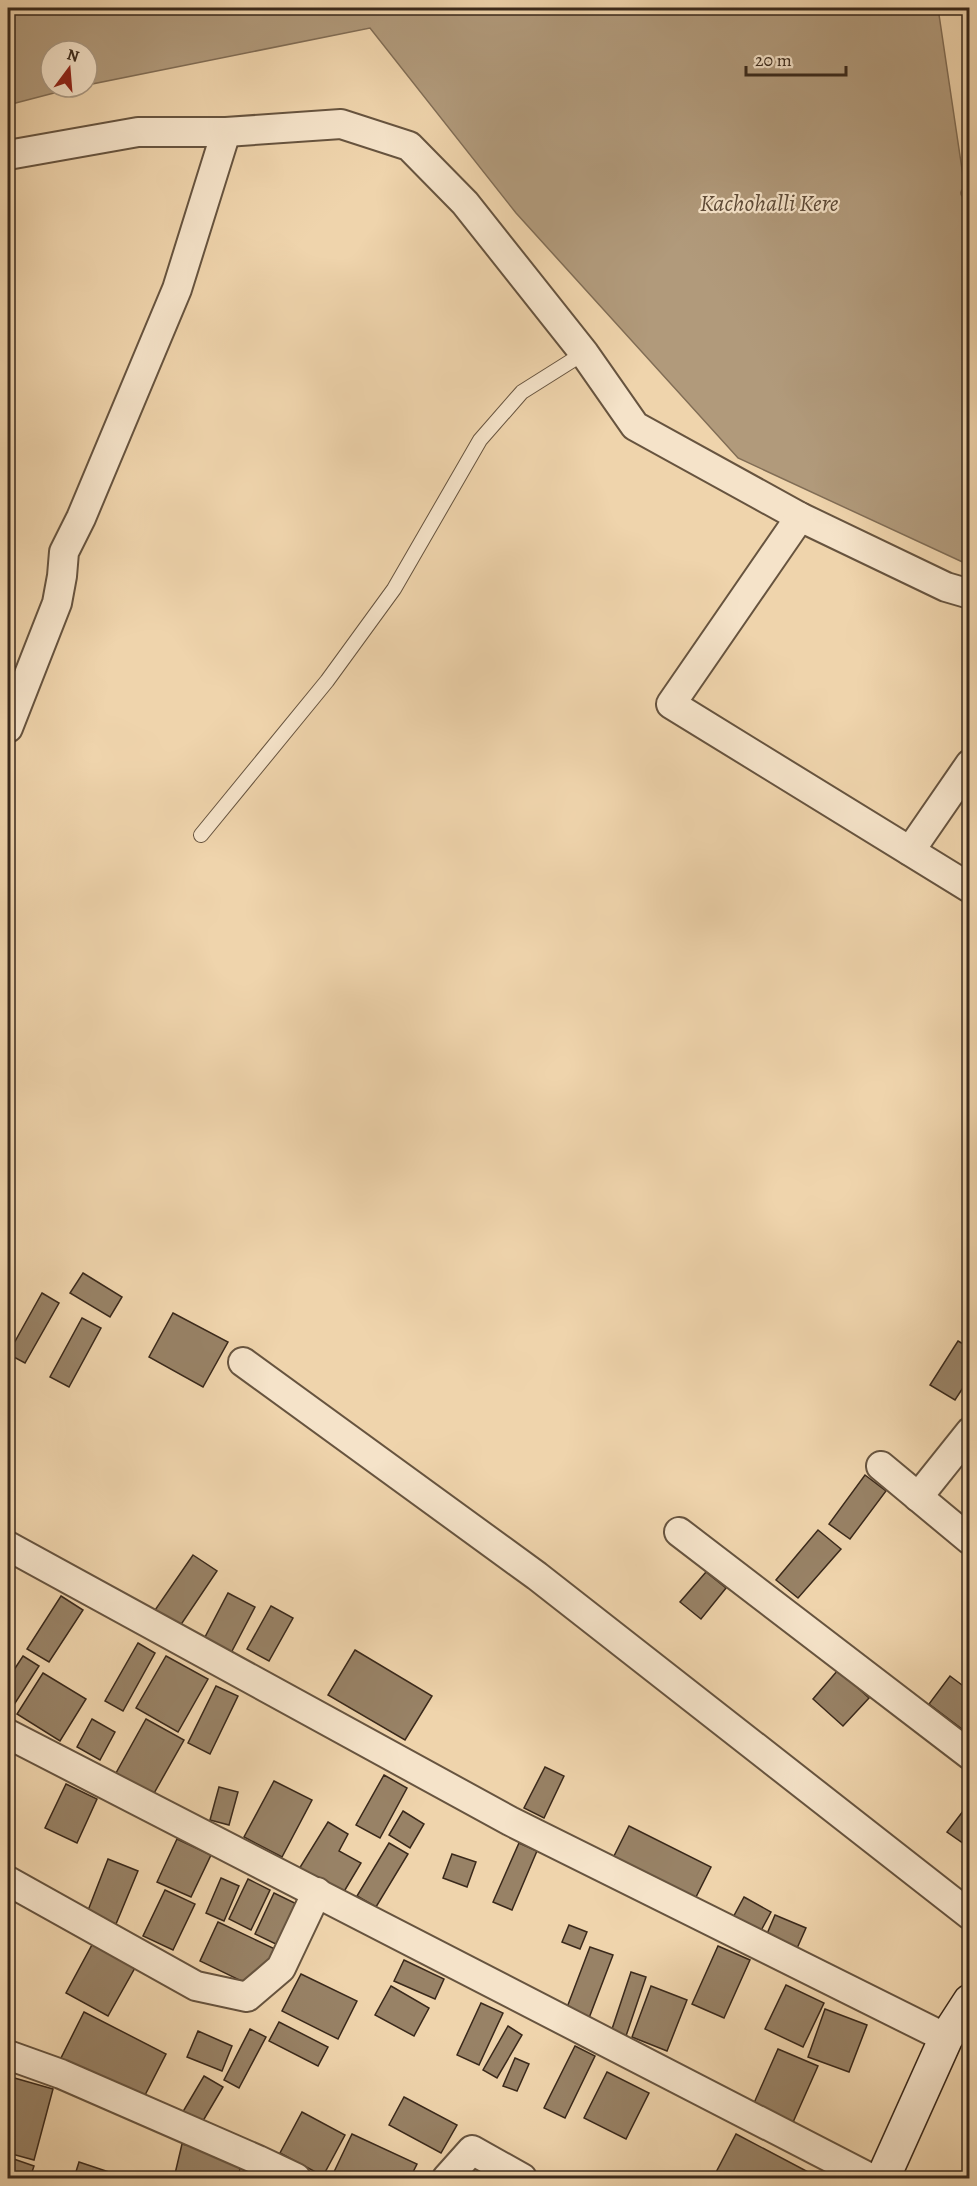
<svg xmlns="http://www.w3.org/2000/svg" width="977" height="2186" font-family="Alegreya,serif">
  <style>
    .water { fill: #b19a7b; stroke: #816d55; stroke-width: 1.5 }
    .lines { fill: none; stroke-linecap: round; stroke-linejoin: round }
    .stream { stroke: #816d55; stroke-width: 10 }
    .building { fill: #988266; stroke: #3a291b; stroke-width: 1.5 }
    .service-casing { stroke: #67543f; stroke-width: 16 }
    .minor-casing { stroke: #67543f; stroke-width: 32 }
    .secondary-casing { stroke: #3a291b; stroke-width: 36 }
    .service { stroke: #f5e3c9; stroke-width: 14 }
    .minor { stroke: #f5e3c9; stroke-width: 28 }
    .secondary { stroke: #f5e3c9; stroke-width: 33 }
    .labels { text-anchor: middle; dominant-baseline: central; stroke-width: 4.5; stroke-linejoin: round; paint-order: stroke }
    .water-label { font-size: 24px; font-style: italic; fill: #5e4b38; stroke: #f5e3c9 }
  </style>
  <rect width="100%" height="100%" fill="#efd4ac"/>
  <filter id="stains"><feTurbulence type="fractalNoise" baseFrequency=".00333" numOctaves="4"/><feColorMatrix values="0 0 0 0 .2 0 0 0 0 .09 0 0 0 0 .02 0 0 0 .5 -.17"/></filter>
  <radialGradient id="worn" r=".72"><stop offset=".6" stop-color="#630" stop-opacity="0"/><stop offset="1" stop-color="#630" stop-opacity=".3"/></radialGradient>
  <!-- water -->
  <path class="water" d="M8,8H938L970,223L969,565L738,458L516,213L370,28L87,85V51H51V87H77L8,105Z"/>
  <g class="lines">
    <!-- stream -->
    <path class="stream" d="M965,193L970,196"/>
  </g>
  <!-- building -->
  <g class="building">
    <path d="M83,1273L122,1297L110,1317L70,1293Z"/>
    <path d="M42,1293L59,1303L25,1363L8,1354Z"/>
    <path d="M173,1313L228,1342L203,1387L149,1357Z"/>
    <path d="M82,1318L101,1328L69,1387L50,1377Z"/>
    <path d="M958,1341L970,1348V1377L955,1400L930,1385Z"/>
    <path d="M865,1475L886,1491L850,1539L829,1524Z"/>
    <path d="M818,1530L841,1549L798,1598L776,1580Z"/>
    <path d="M193,1555L217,1571L178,1629L153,1613Z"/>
    <path d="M706,1572L726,1588L701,1619L680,1602Z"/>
    <path d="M228,1593L255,1607L231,1653L204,1639Z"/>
    <path d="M61,1596L83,1610L49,1662L27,1649Z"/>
    <path d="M271,1606L293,1618L269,1661L247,1649Z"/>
    <path d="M138,1643L155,1653L123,1711L105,1701Z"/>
    <path d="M355,1650L432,1696L405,1740L328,1695Z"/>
    <path d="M23,1656L39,1666L8,1714V1679Z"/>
    <path d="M166,1656L208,1679L178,1732L136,1708Z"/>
    <path d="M838,1670L869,1698L843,1726L813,1699Z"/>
    <path d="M43,1673L86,1699L60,1741L17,1714Z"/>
    <path d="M950,1676L970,1691V1720L962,1729L929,1704Z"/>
    <path d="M216,1686L238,1696L210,1754L188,1743Z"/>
    <path d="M92,1719L115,1732L100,1760L77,1747Z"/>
    <path d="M146,1719L184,1740L153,1795L116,1773Z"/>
    <path d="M545,1767L564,1776L544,1818L524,1808Z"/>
    <path d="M384,1775L407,1788L380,1838L356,1825Z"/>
    <path d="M274,1781L312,1800L282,1857L244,1837Z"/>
    <path d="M66,1784L97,1799L77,1843L45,1828Z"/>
    <path d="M219,1787L238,1792L229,1825L210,1820Z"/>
    <path d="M970,1802V1848L947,1832Z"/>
    <path d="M403,1811L424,1824L410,1848L389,1835Z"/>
    <path d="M328,1822L348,1834L339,1851L361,1863L342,1895L299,1869Z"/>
    <path d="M629,1826L711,1867L694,1901L612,1860Z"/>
    <path d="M177,1839L211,1855L191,1897L157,1882Z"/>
    <path d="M389,1843L408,1854L376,1907L357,1896Z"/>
    <path d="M519,1843L537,1851L512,1910L493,1902Z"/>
    <path d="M452,1854L476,1862L467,1887L443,1878Z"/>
    <path d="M108,1859L138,1871L116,1924L87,1913Z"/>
    <path d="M221,1878L239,1886L224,1921L206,1913Z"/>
    <path d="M248,1879L270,1890L251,1930L229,1919Z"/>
    <path d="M165,1890L195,1904L173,1950L143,1936Z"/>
    <path d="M274,1893L303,1907L284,1948L255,1934Z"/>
    <path d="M744,1897L771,1912L757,1938L730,1923Z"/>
    <path d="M775,1915L806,1928L794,1955L764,1941Z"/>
    <path d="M218,1922L275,1949L256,1988L200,1961Z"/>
    <path d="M569,1925L587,1932L580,1949L562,1942Z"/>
    <path d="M93,1943L136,1966L108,2016L66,1993Z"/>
    <path d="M718,1946L750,1960L724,2018L692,2004Z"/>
    <path d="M590,1947L613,1955L589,2018L566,2010Z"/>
    <path d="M404,1960L444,1979L435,1999L394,1981Z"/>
    <path d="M631,1972L646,1977L626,2036L611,2032Z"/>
    <path d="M301,1974L357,2001L338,2039L282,2011Z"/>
    <path d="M786,1985L824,2003L803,2047L765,2029Z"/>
    <path d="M391,1986L429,2008L414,2036L375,2015Z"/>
    <path d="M651,1986L687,2000L667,2051L632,2037Z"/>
    <path d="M481,2003L503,2013L479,2065L457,2055Z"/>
    <path d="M825,2009L867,2025L849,2072L808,2057Z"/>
    <path d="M84,2012L166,2054L142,2101L60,2060Z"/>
    <path d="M279,2022L328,2047L318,2066L269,2041Z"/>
    <path d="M508,2026L522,2035L497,2078L483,2070Z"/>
    <path d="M250,2029L266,2037L239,2088L224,2080Z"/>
    <path d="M198,2031L232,2046L222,2071L187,2057Z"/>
    <path d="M575,2046L595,2056L565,2118L544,2108Z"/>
    <path d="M778,2049L818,2066L790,2129L750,2112Z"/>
    <path d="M515,2058L529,2064L517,2091L503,2086Z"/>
    <path d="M607,2072L649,2093L626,2139L584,2118Z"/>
    <path d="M204,2076L223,2087L200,2126L181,2115Z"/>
    <path d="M11,2077L53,2089L34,2160L8,2153V2089Z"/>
    <path d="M404,2097L457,2125L441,2153L389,2125Z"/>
    <path d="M302,2112L345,2135L323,2176L280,2153Z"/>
    <path d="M352,2134L417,2164L410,2178H343L333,2174Z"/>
    <path d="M736,2134L812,2174L809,2178H713Z"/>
    <path d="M182,2144L242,2159L238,2178H174Z"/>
    <path d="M8,2157L34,2166L30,2178H8Z"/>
    <path d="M79,2162L115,2174L114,2178H74Z"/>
  </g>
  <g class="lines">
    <!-- service casing -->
    <g class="service-casing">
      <path id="service" d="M201,835L327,681L394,589L480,440L522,392L584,353"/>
    </g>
    <!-- minor casing -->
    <g class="minor-casing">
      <g id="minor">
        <path d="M8,155L138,132H226L341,124L409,146L465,203L584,353L635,426L800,517L946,587L970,594"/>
        <path d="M800,517L671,704L970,888"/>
        <path d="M8,728L57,603L62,576L64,552L81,518L177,289L226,132"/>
        <path d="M910,851L970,764"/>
        <path d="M243,1362L537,1576L970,1915"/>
        <path d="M881,1466L970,1540"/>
        <path d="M918,1497L970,1432"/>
        <path d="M679,1532L970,1755"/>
        <path d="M8,1546L510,1821L946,2038"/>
        <path d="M8,1734L870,2178"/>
        <path d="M8,1881L196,1986L247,1997L281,1968L317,1892"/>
        <path d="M8,2055L61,2074L258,2160L296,2178"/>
        <path d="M447,2178L472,2150L522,2178"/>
      </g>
    </g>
    <!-- secondary casing -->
    <g class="secondary-casing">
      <path id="secondary" d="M883,2178L946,2038L970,2001"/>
    </g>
    <!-- service -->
    <use href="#service" class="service"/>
    <!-- minor -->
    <use href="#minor" class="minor"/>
    <!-- secondary -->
    <use href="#secondary" class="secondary"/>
  </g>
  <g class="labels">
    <!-- water labels -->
    <g class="water-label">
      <text x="769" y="203">Kachohalli Kere</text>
    </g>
  </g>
  <!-- margin -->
  <rect width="977" height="2186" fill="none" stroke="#efd4ac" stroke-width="30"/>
  <rect x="9" y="9" width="959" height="2168" fill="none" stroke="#3a291b" stroke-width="3"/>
  <rect x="15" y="15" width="947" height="2156" fill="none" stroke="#3a291b" stroke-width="1.5"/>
  <!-- north arrow -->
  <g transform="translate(69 69) rotate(16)"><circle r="28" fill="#f5e3c9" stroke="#aa9983" stroke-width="1.5"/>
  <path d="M0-4.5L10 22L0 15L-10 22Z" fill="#8f2418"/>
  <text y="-9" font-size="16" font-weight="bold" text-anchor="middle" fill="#3a291b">N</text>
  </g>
  <!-- scale -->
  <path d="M746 66v9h100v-9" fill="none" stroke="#3a291b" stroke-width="3"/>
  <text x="755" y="66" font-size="18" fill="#3a291b" stroke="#f5e3c9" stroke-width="4.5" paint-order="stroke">20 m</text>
  <rect width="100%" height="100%" filter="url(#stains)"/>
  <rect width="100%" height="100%" fill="url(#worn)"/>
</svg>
